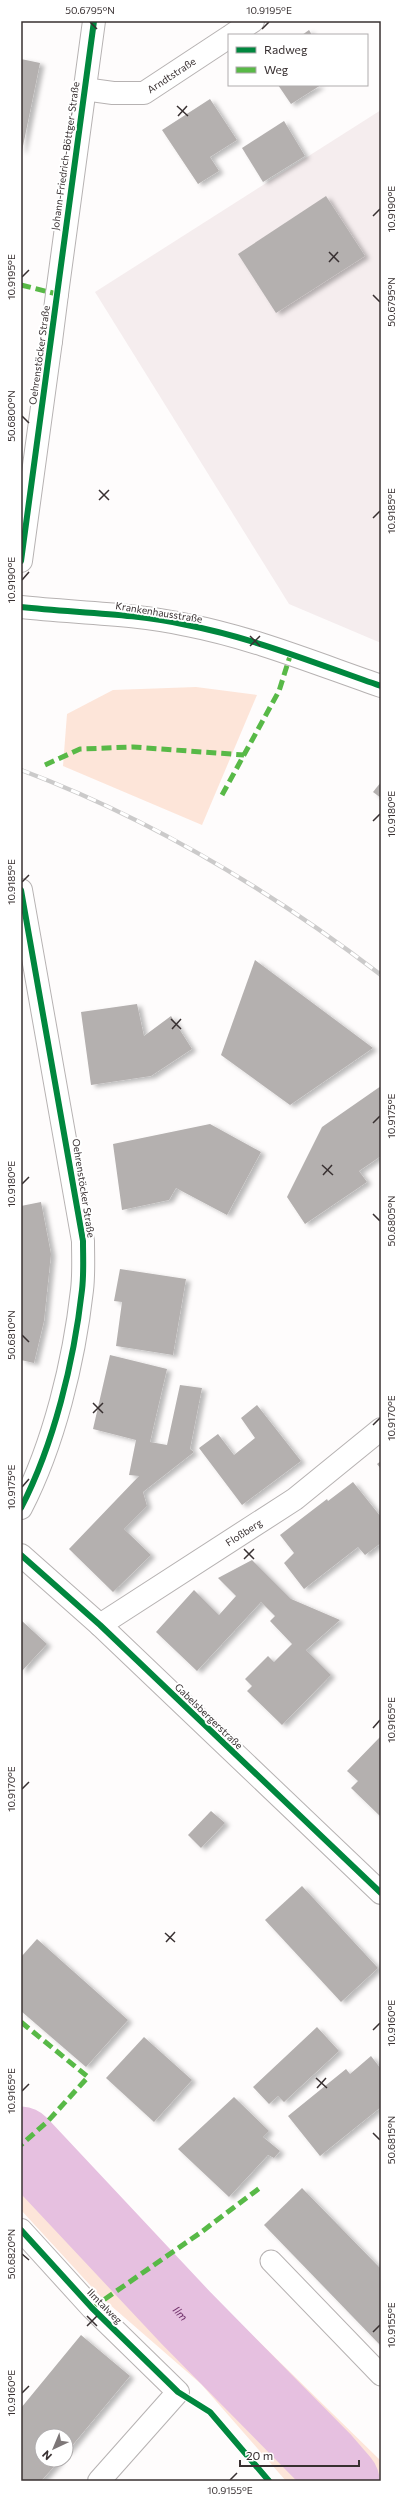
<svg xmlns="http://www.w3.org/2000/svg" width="402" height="2502" font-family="Commissioner,sans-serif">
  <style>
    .built { fill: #f5edee }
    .green { fill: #fde5d9 }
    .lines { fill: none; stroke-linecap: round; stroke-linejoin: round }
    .river { stroke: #e6c0e0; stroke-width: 71 }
    .building { fill: #b4b0af; filter: url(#shadow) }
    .lane-casing { stroke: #b6b2b2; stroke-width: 23 }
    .street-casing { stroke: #b6b2b2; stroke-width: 24 }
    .secondary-casing { stroke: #b6b2b2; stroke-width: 24 }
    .lane { stroke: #fff; stroke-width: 21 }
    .street { stroke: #fff; stroke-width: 22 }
    .secondary { stroke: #fff; stroke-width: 22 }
    .rail-casing { stroke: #cbcaca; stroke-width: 4.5 }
    .rail { stroke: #fff; stroke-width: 3; stroke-dasharray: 9; stroke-linecap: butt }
    .quiet { stroke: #58b947; stroke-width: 5; stroke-dasharray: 10 5; stroke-linecap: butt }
    .cycleway-casing { stroke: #fff; stroke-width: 8 }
    .cycleway { stroke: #00873e; stroke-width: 6 }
    .ticks { fill: none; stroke: #383031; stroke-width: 1.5 }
    .labels { text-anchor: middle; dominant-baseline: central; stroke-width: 4; stroke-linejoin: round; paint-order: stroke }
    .street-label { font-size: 10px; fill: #383031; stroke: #fff }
    .water-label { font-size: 11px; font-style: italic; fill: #71316a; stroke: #fff }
    .neatline { fill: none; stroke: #383031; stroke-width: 1.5 }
    .ticks-label { font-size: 10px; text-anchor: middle; fill: #383031 }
  </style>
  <defs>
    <filter id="shadow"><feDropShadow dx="4.5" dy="2.5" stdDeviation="2" flood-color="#0004"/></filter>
  </defs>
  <rect width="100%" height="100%" fill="#fefcfc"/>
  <!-- built -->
  <path class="built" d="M381,110V643L289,604L95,292Z"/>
  <!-- green -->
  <g class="green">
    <path d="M196,687L257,695L202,825L63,766L67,714L113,690Z"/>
    <path d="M21,2109L381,2461V2481H286L201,2384L101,2297L21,2210Z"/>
  </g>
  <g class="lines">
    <!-- river -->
    <path class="river" id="s1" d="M21,2142L186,2318L325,2459L344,2481"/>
  </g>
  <!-- building -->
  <g class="building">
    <path d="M309,30L312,35H302Z"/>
    <path d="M21,59L40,63L22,151H21Z"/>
    <path d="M278,85H321L291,104Z"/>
    <path d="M210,99L237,140L210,157L219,171L198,184L162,130Z"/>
    <path d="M284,121L305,156L263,182L242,148Z"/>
    <path d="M326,196L365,256L276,313L238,254Z"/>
    <path d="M381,782V798L373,792Z"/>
    <path d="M255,960L373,1048L290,1105L221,1055Z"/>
    <path d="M137,1004L144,1036L171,1016L192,1049L151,1076L91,1085L81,1012Z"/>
    <path d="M381,1086V1156L359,1171L367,1182L305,1224L287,1197L322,1127Z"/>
    <path d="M210,1124L261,1152L227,1215L176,1188L169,1200L122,1210L113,1144Z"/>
    <path d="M41,1202L51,1254L44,1321L34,1363L21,1360V1206Z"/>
    <path d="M120,1269L186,1279L173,1355L116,1346L122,1302L114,1301Z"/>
    <path d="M110,1355L167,1369L150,1442L167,1445L180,1385L202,1388L190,1449L194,1452L143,1492L147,1506L124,1529L151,1555L113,1592L69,1549L139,1476L129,1475L136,1440L93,1429Z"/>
    <path d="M257,1405L301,1461L242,1505L199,1448L218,1434L234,1455L255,1438L241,1418Z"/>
    <path d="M381,1461V1469L377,1464Z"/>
    <path d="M353,1482L381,1517V1543L365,1555L358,1547L304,1589L284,1563L294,1553L280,1535L327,1499L328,1501Z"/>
    <path d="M252,1560L291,1599L340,1620L306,1650L331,1675L282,1725L247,1691L252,1686L245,1679L268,1656L274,1662L292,1644L270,1621L275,1616L261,1602L197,1671L156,1632L194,1590L219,1615L236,1596L218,1578Z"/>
    <path d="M21,1620L47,1644L21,1672Z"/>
    <path d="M380,1737L381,1738V1817L351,1788L358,1781L347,1771Z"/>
    <path d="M211,1811L225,1823L201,1848L188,1835Z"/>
    <path d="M302,1886L378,1968L341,2002L265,1920Z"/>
    <path d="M37,1939L128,2020L86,2067L21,2011V1957Z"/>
    <path d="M317,2027L339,2051L284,2102L278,2096L269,2104L253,2087Z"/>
    <path d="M144,2037L192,2080L154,2122L106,2078Z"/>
    <path d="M371,2056L381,2069V2107L320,2156L288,2116L346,2069L350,2074Z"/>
    <path d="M234,2097L269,2131L263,2137L280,2151L274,2158L268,2155L229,2197L178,2149Z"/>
    <path d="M302,2188L381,2269V2346L264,2225Z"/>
    <path d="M81,2335L130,2376L66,2453V2436H42V2460H60L41,2481H21V2408Z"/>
  </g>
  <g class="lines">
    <!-- lane casing -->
    <g class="lane-casing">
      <path id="lane" d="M271,2261L381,2375"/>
    </g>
    <!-- street casing -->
    <g class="street-casing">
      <g id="street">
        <path d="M232,35L253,21"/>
        <path id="s2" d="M84,89L113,93H144L229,37"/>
        <path d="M51,341L57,294"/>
        <path d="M21,1555L100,1625L381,1893"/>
        <path id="s3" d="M100,1625L295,1499L381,1429"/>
        <path d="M21,2230L92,2308L178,2392L99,2481"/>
      </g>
    </g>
    <!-- secondary casing -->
    <g class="secondary-casing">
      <g id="secondary">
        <path d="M57,294L94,21"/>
        <path d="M21,561L51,341"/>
        <path d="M21,607C76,613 133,613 187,625C254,638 317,664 381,686"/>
        <path d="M21,890L83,1241C83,1257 84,1274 82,1290C74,1361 54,1444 21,1508"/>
      </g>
    </g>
    <!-- lane -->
    <use href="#lane" class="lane"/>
    <!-- street -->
    <use href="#street" class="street"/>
    <!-- secondary -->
    <use href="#secondary" class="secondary"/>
    <!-- rail casing -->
    <g class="rail-casing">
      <path id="rail" d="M21,770C152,819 271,891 381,975"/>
    </g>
    <!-- rail -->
    <use href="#rail" class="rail"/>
    <!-- quiet -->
    <g class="quiet">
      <path d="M21,285L57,294"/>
      <path d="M45,765L80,749L133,747L244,755"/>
      <path d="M222,795L279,691L291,653"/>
      <path d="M21,2022L88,2077L48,2121L21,2145"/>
      <path d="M92,2308L200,2233L261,2187"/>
    </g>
    <!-- cycleway casing -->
    <g class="cycleway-casing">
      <g id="cycleway">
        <path d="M21,561L94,21"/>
        <path d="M21,607C76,613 133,613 187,625C254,638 317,664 381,686"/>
        <path d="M21,890L83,1241C83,1257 84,1274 82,1290C74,1361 54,1444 21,1508"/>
        <path d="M21,1555L100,1625L381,1893"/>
        <path d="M21,2230L92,2308L178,2392L210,2412L269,2481"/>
      </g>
    </g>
    <!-- cycleway -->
    <use href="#cycleway" class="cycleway"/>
  </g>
  <!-- ticks -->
  <path class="ticks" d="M90,22L97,29M262,29L269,22M177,106L188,116M178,116L187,106M373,216L380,209M329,252L339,262M329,262L338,252M22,277L29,270M373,295L380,302M22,416L29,423M99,490L109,500M99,500L109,490M373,518L380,511M22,580L29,572M250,636L260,646M250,646L260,636M373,821L380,814M22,882L29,875M171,1019L181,1029M172,1029L181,1019M373,1123L380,1116M322,1165L333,1175M323,1175L332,1165M22,1184L29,1177M373,1214L380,1221M22,1335L29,1342M93,1403L103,1413M93,1413L103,1403M373,1425L380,1418M22,1487L29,1479M244,1549L254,1559M244,1559L254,1549M373,1728L380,1720M22,1789L29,1782M165,1933L175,1942M166,1942L175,1932M373,2030L380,2023M316,2078L327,2088M317,2088L326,2078M22,2091L29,2084M373,2133L380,2140M22,2254L29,2260M87,2316L97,2326M87,2326L97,2316M373,2332L380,2325M22,2393L29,2386M230,2480L237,2473"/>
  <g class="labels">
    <!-- street labels -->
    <g class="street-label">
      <text stroke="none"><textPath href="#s2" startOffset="93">Arndtstraße</textPath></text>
      <text transform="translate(65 156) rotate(-82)">Johann-Friedrich-Böttger-Straße</text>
      <text transform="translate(39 355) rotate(-82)">Oehrenstöcker Straße</text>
      <text transform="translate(159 612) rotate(9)">Krankenhausstraße</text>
      <text transform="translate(84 1188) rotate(81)">Oehrenstöcker Straße</text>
      <text stroke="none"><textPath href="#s3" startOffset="171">Floßberg</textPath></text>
      <text transform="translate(209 1716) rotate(44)">Gabelsbergerstraße</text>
      <text transform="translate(105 2306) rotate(45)">Ilmtalweg</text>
    </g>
    <!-- water labels -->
    <g class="water-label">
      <text stroke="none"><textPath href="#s1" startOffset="234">Ilm</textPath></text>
    </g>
  </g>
  <!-- border -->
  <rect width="402" height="2502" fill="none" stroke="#ffffff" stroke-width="44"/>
  <!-- legend -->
  <rect x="228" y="34" width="140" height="52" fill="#ffffff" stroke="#afacad"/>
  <rect x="236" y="47" width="20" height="6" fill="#00873e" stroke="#afacad"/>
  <text x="264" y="54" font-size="12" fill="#383031">Radweg</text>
  <rect x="236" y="67" width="20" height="6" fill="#58b947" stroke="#afacad"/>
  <text x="264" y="74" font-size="12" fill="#383031">Weg</text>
  <!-- north arrow -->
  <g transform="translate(54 2448) rotate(224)"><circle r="19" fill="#ffffff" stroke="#afacad"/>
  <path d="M0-3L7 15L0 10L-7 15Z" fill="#7d7778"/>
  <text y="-6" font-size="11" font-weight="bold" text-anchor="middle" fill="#383031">N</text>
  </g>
  <!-- scale -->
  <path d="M240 2460v6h119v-6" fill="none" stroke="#383031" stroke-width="2"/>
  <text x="246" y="2460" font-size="12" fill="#383031" stroke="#ffffff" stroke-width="3" paint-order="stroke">20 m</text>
  <rect x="22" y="22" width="358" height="2458" class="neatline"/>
  <g class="ticks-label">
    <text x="90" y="14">50.6795°N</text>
    <text x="269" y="14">10.9195°E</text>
    <text transform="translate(391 209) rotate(-90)" y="4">10.9190°E</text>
    <text transform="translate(11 277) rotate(-90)" y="4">10.9195°E</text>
    <text transform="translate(391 302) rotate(-90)" y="4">50.6795°N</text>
    <text transform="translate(11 416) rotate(-90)" y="4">50.6800°N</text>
    <text transform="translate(391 511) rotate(-90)" y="4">10.9185°E</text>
    <text transform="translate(11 580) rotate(-90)" y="4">10.9190°E</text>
    <text transform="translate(391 814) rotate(-90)" y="4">10.9180°E</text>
    <text transform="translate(11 882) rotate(-90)" y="4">10.9185°E</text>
    <text transform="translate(391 1116) rotate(-90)" y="4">10.9175°E</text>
    <text transform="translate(11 1184) rotate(-90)" y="4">10.9180°E</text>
    <text transform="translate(391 1221) rotate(-90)" y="4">50.6805°N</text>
    <text transform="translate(11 1335) rotate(-90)" y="4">50.6810°N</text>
    <text transform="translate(391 1418) rotate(-90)" y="4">10.9170°E</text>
    <text transform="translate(11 1487) rotate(-90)" y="4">10.9175°E</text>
    <text transform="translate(391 1720) rotate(-90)" y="4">10.9165°E</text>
    <text transform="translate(11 1789) rotate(-90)" y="4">10.9170°E</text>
    <text transform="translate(391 2023) rotate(-90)" y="4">10.9160°E</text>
    <text transform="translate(11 2091) rotate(-90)" y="4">10.9165°E</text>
    <text transform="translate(391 2140) rotate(-90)" y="4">50.6815°N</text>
    <text transform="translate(11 2254) rotate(-90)" y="4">50.6820°N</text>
    <text transform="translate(391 2325) rotate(-90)" y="4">10.9155°E</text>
    <text transform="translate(11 2393) rotate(-90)" y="4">10.9160°E</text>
    <text x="230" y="2494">10.9155°E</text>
  </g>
</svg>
